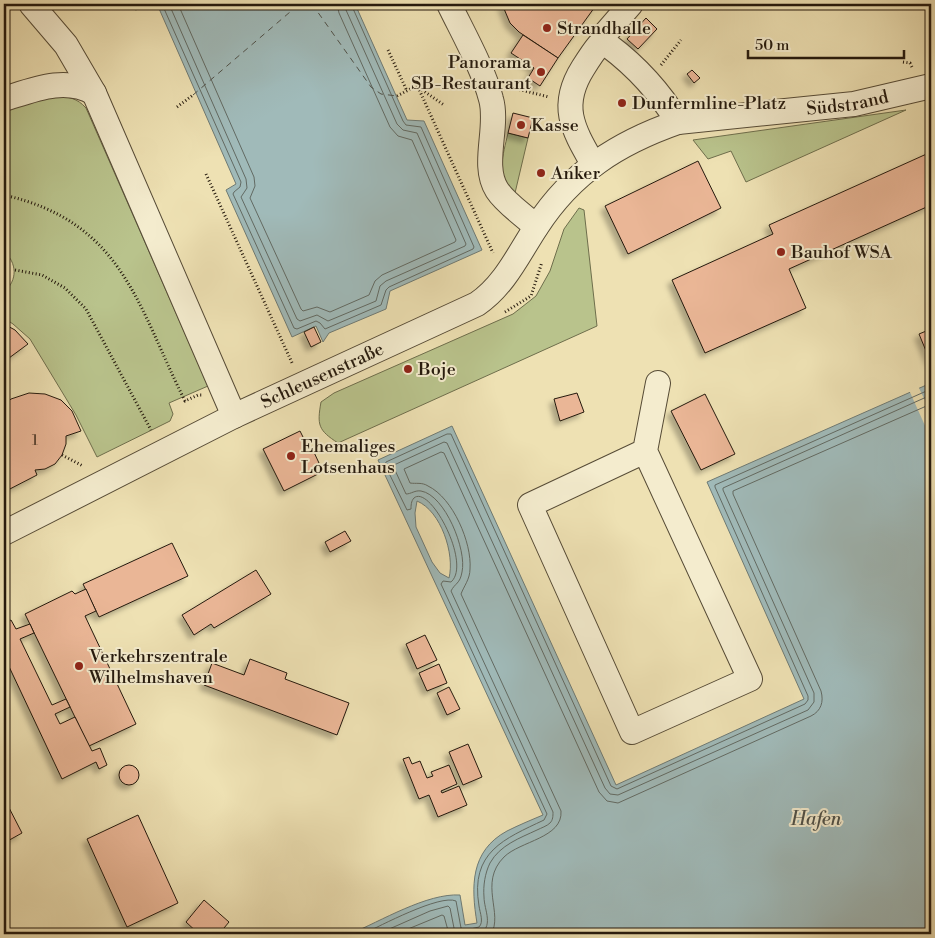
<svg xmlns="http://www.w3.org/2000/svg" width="935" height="938" font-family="'Libre Bodoni',serif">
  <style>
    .green { fill: #b9c38c; stroke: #6e6e4c }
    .water { fill: #a0bab9; stroke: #6e7a74; fill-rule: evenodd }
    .pier { fill: #eee1b3 }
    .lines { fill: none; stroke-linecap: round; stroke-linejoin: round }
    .shore { stroke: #626a63; stroke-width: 1 }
    .ferry { stroke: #4f5149; stroke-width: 1; stroke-dasharray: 6 5; stroke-linecap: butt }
    .building { fill: #eab696; stroke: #24190d; filter: url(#shadow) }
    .minor-casing { stroke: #564b36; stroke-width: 26 }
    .path { stroke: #24190d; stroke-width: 3; stroke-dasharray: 1 2.5; stroke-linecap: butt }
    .minor { stroke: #f4ecce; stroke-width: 24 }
    .poi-dot { fill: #8f2418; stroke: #f4ecce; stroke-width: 2 }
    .labels { text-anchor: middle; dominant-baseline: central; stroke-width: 4; stroke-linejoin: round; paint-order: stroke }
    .number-label { font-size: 15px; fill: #56402f }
    .poi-label { font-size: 18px; fill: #24190d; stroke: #f4ecce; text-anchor: start }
    .street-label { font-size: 18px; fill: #24190d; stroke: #f4ecce }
    .water-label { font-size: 19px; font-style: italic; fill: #4f5149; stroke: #f4ecce }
  </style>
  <defs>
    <filter id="shadow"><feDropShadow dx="-4.5" dy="4.5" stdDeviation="2.5" flood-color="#0004"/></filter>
  </defs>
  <rect width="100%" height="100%" fill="#eee1b3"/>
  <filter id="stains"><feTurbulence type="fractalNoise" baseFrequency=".004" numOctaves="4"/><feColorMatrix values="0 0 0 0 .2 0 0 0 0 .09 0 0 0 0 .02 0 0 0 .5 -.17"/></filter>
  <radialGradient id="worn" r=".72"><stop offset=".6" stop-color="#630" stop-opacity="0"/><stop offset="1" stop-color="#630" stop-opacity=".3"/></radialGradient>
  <!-- green -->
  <g class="green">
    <path d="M56,96C69,97 77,98 86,108L208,386L169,403L173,414L170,421L97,457L76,415L30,339L13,324L4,318V292C18,280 17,263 4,251V109Z"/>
    <path d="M906,110L746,182L731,151L708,159L693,140Z"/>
    <path d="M508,133L528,138L515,193C495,175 503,156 508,133Z"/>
    <path d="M579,208L584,210L597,326L338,443C318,430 317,425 321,402L334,393L513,314L536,296L550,271L564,229Z"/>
  </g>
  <!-- water -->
  <g class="water">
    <path d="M157,4H355L407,120L424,121L482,250L390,291L386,309L329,333L323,342L316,326L292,337L226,190L236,184Z"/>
    <path d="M931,383V934H350C381,921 427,893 460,895L465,925L477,923C471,887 470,851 507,831C519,825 531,820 543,815L378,460L452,426L616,785L804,699L707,482ZM417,501C441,511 455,554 449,578L440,573L432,562L416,527L415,513Z"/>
  </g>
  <!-- pier -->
  <path class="pier" d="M918,386L931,413V439L909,390Z"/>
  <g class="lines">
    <!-- shore -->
    <g class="shore">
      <path d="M162,4L241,182L240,187L234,192L233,194L294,328L297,329L316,321L320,323L325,329L381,305L386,290L389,287L473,249L474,247L421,127L406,125L403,121L351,4"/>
      <path d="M169,4L246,179L247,188L241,197L297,319L300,321L317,315L328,321L376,301L380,286L386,281L465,246L466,244L417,133L403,130L397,124L346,10L345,4"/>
      <path d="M178,4L254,177L255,186L250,198L301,309L303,311L317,307L330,312L369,295L375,281L382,275L455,242L456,240L412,140L398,136L390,127L339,13L337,4"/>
      <path d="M363,934C380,926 440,894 456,901L461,928L466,930L479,927C484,922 480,913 479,906C470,852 504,839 544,820L547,814L441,584L443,581L451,582C472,564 430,484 414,498C411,501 411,506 411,509L407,510L385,465L386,462L447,434H451L611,786L617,789L805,704L808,700V696L715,487V485L931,389"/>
      <path d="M378,934L430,911L448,906L450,908L454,928L459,934"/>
      <path d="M396,934L442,915L444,916L449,934"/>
      <path d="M478,934C495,928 484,910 484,897C483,886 485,873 490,863C500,845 520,838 537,830C541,828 547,826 550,823C553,820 553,816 553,812L451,591C455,583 460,584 462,572C467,550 445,495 421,491C415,490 411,494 406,494L394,468V465L444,442L447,443L605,788L610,794L618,795L808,710L814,702V693L723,490V488L931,395"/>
      <path d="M491,934C504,914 478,883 504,857C520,841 563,838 561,811L461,594C464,586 470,579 470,569C472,543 453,498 428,486C422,482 416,484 410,483L404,469L441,452L444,453L599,792L607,801L618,803L811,716C821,711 824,702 821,691L733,494V491L931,404"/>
    </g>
    <!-- ferry -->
    <g class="ferry">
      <path d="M312,4L371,87L381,94L397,96"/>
      <path d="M193,95L290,12L281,4"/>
    </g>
  </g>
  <!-- building -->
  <g class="building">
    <path d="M502,4H597L558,58L519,32L510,23Z"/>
    <path d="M646,18L657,29L638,49L627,39Z"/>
    <path d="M523,35L558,58L540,86L528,78L534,68L511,53Z"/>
    <path d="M692,70L700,78L694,83L687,74Z"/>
    <path d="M513,113L533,118L528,138L508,133Z"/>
    <path d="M931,152V205L789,269L806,308L705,353L672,280L773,234L769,225Z"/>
    <path d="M698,161L721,208L628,254L605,206Z"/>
    <path d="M4,324L15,330L28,344L9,358L4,352Z"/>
    <path d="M314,327L321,342L311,347L304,332Z"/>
    <path d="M931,329V363L919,334Z"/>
    <path d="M29,393L45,394L61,400L72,411L81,431L66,436V444L62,455L55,464L45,469L35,470L37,475L4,492V406L11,399Z"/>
    <path d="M577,393L584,412L560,421L554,399Z"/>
    <path d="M705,394L735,454L701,470L671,411Z"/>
    <path d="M300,431L308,447L311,446L319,463L316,465L320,473L284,491L263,449Z"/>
    <path d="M345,531L351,541L330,552L325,542Z"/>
    <path d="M172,543L188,576L99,617L83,584Z"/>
    <path d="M256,570L271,594L214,628L211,624L194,635L182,615Z"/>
    <path d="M86,589L96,611L85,616L136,724L89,746L25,614L72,591L75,594Z"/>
    <path d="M11,620L16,629L30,624L34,633L20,639L52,705L66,699L70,707L55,714L60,724L75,717L92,751L100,748L107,765L99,769L96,762L62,779L4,656V623Z"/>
    <path d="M425,635L437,660L417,669L406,644Z"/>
    <path d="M250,659L287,673L285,679L349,703L337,735L204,685L212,663L244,675Z"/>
    <path d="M439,664L447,683L427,691L419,673Z"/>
    <path d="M449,687L460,709L447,715L437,693Z"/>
    <path d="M468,744L482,777L463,785L449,752Z"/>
    <path d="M409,757L412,764L420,761L427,778L433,776L431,772L449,765L457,784L441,791L442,793L459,786L467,805L438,817L429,795L419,799L403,759Z"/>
    <circle cx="129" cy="775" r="10"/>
    <path d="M4,798L22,833L4,843Z"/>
    <path d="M138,815L178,903L127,927L87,839Z"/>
    <path d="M204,900L229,922L219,934H199L186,922Z"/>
  </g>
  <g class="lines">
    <!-- minor casing -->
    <g class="minor-casing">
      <g id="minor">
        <path d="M31,4L66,45L94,93L234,416"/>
        <path d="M449,4C463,33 483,68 491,99C499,127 481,165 497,190C506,204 524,215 536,227"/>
        <path d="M602,44L605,34L631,4"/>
        <path d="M4,99C33,90 65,76 94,93"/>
        <path d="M593,164C573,129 559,106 583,68C588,60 593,52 599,45L602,44L609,46C637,67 659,91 678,122"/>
        <path d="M645,451L750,679L632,732L530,505L645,451L658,383"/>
        <path id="s1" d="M4,533L234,416L477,304C505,285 519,253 537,226C572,172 618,143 678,122L854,104L931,86"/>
      </g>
    </g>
    <!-- path -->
    <g class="path">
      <path d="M133,7L138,10"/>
      <path d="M388,50L407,91"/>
      <path d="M903,62L910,63L912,67"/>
      <path d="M661,65L681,40"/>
      <path d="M418,87L493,253"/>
      <path d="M509,87L549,97"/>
      <path d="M397,96L414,87H418L444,105"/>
      <path d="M177,107L193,95"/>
      <path d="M206,174L293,365"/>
      <path d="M4,195C123,222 137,305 185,401L198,395H202"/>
      <path d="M15,270L42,275L65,288L86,309L151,430"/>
      <path d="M505,312L531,296L542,262"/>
      <path d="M62,455L83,466"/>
    </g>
    <!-- minor -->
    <use href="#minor" class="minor"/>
  </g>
  <!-- markers -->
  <g class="poi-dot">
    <circle cx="547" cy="28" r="5"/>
    <circle cx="541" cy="72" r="5"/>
    <circle cx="622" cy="103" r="5"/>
    <circle cx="521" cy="125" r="5"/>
    <circle cx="541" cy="173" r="5"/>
    <circle cx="781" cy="252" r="5"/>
    <circle cx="408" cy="369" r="5"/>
    <circle cx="291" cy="456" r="5"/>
    <circle cx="79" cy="666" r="5"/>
  </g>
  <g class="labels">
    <!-- number labels -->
    <g class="number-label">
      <text x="35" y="440">1</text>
    </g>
    <!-- poi labels -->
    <g class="poi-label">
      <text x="557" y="28">Strandhalle</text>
      <text x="531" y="62" text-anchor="end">Panorama<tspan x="531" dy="21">SB-Restaurant</tspan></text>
      <text x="632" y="103">Dunfermline-Platz</text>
      <text x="531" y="125">Kasse</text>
      <text x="551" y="173">Anker</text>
      <text x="791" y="252">Bauhof WSA</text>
      <text x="418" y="369">Boje</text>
      <text x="301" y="446">Ehemaliges<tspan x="301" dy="21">Lotsenhaus</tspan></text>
      <text x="89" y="656">Verkehrszentrale<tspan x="89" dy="21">Wilhelmshaven</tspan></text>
    </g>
    <!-- street labels -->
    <g class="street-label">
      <text stroke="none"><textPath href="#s1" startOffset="974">Südstrand</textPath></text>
      <text stroke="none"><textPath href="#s1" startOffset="355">Schleusenstraße</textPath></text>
    </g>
    <!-- water labels -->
    <g class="water-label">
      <text x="816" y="819">Hafen</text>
    </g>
  </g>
  <!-- margin -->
  <rect width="935" height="938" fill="none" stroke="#eee1b3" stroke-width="20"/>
  <rect x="5" y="5" width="925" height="928" fill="none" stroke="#24190d" stroke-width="2.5"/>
  <rect x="10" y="10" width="915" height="918" fill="none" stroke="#24190d"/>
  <!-- scale -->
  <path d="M748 50v8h156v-8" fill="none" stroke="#24190d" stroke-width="2.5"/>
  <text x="755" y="50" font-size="15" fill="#24190d" stroke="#f4ecce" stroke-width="4" paint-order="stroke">50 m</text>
  <rect width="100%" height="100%" filter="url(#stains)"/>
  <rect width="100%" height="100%" fill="url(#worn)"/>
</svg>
